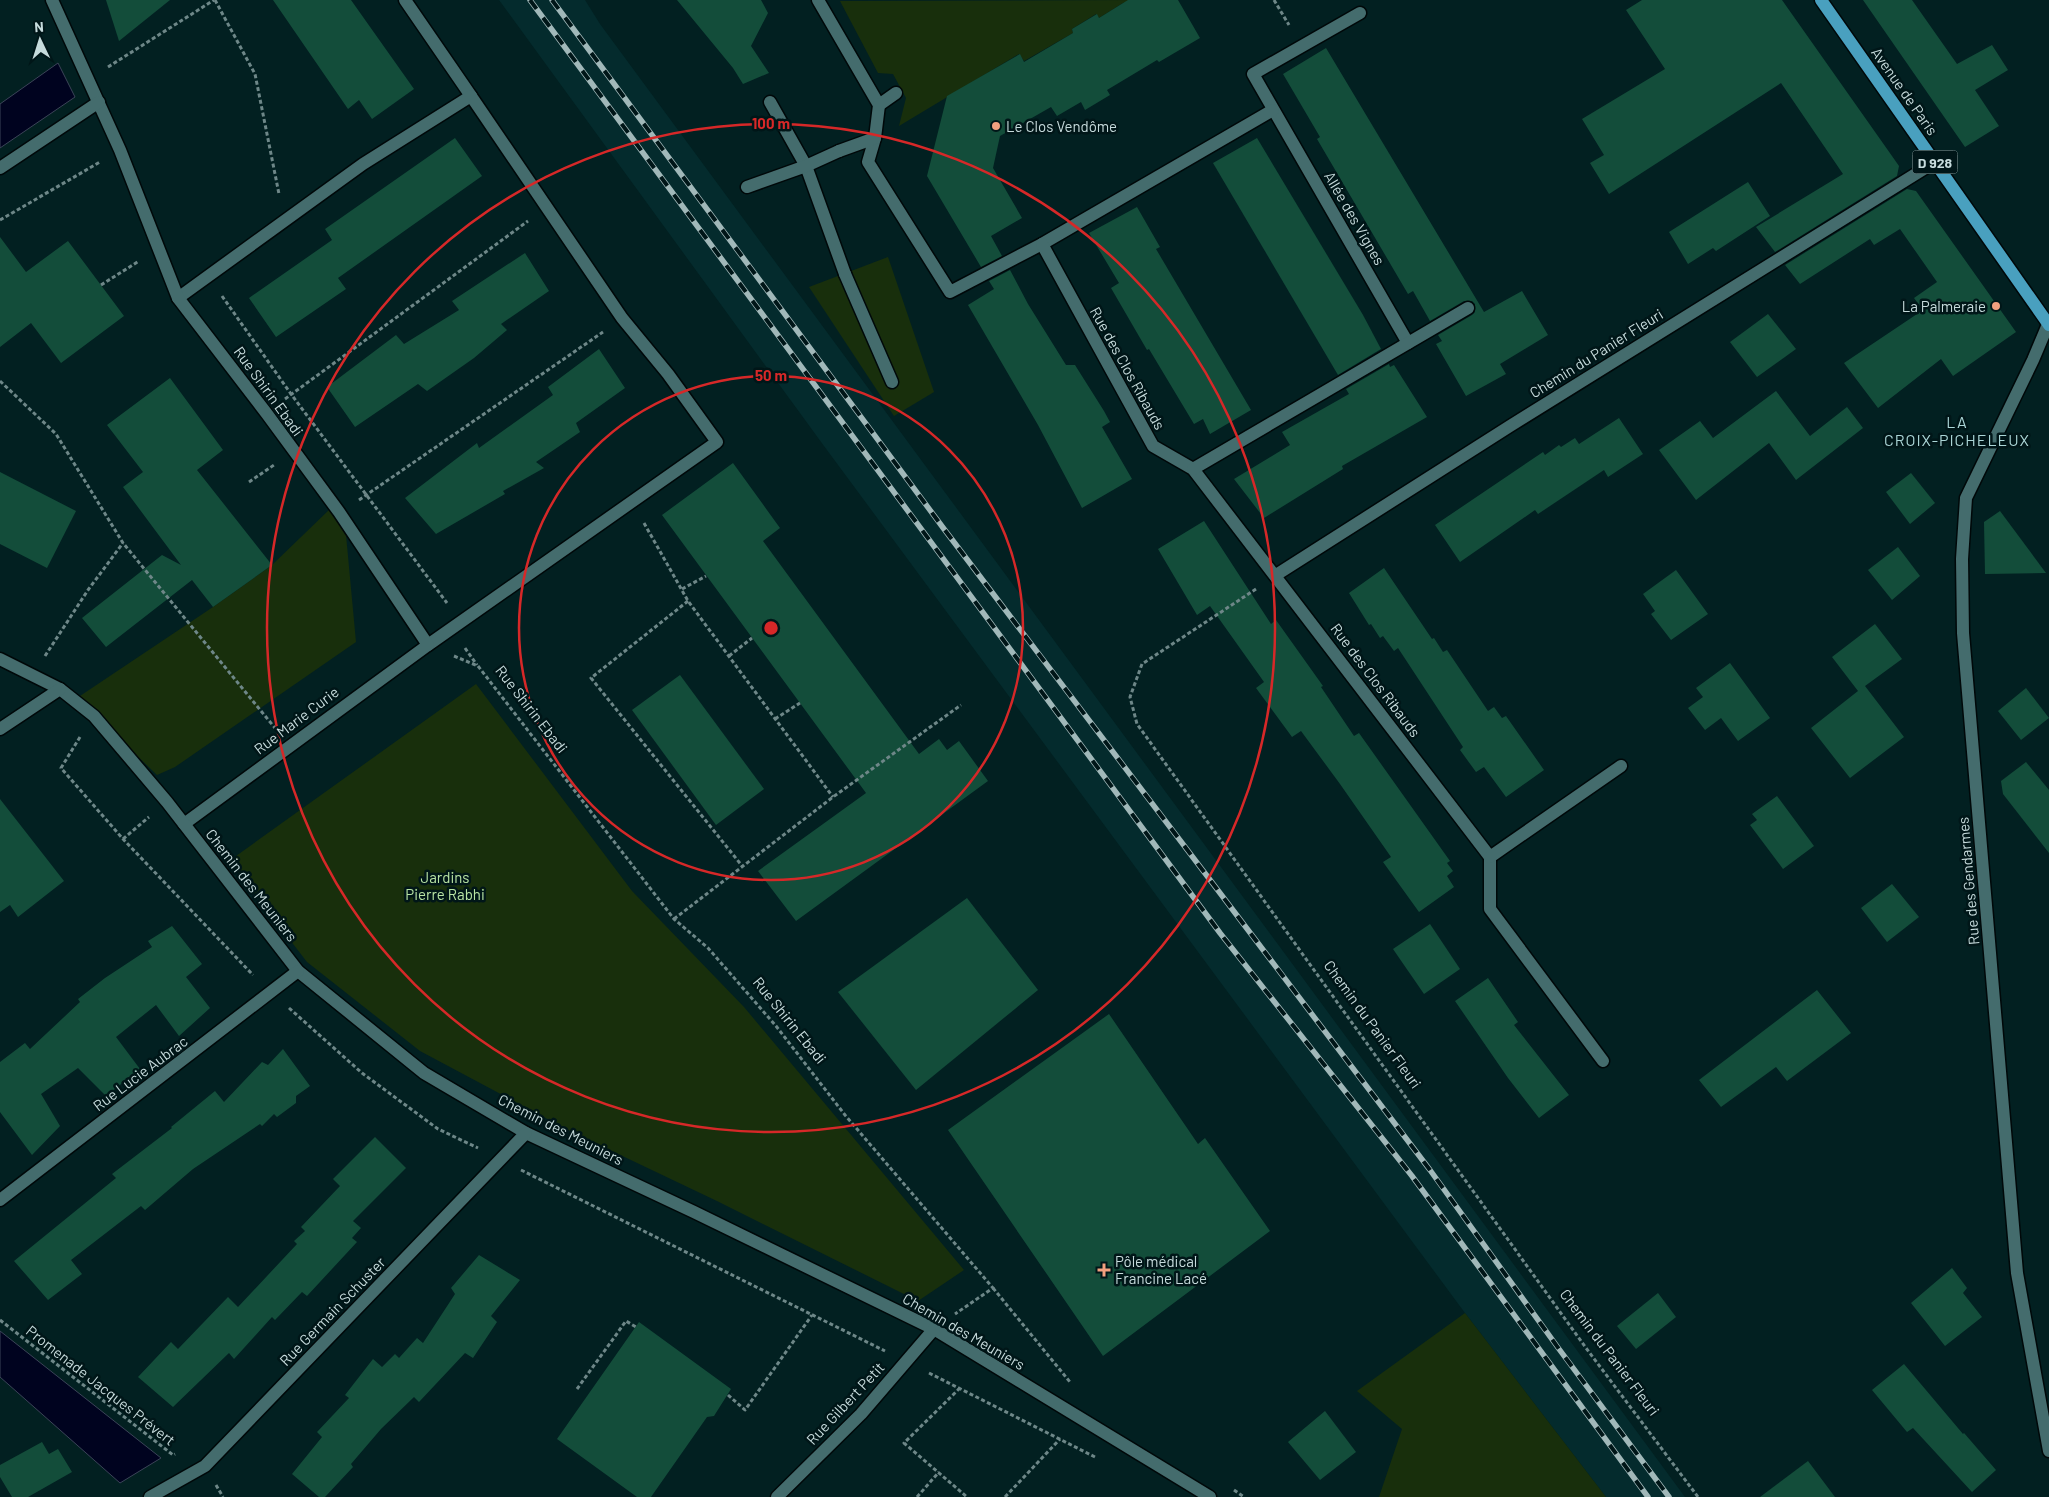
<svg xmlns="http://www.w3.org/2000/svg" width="2049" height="1497" font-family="Barlow,sans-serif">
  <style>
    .built { fill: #042b2d }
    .green { fill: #182f0c }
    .water { fill: #00031f; stroke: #3b4458 }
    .building { fill: #134d3a }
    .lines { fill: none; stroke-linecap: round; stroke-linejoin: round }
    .lane-casing { stroke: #000809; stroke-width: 15 }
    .street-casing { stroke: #000809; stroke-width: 15 }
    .primary-casing { stroke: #000809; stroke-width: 15 }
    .path { stroke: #6e8788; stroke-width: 3; stroke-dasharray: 4 2.5; stroke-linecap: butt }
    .lane { stroke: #446c6d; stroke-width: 12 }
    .street { stroke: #446c6d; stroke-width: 12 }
    .primary { stroke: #49a0bf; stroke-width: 12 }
    .rail-casing { stroke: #a1b8b9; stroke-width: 5.5 }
    .rail { stroke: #001618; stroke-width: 4; stroke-dasharray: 11; stroke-linecap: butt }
    .ring { fill: none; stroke: #d62828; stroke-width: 2.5 }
    .poi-dot { fill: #f2a07f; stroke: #001618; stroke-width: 2 }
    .labels { text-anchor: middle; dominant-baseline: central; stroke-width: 5; stroke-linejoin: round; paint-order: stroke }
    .shield { fill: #001618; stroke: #8ba0a1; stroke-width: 1 }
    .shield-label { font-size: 14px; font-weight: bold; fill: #c6dbdc }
    .street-label { font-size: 15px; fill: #c6dbdc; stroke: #001618 }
    .poi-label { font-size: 15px; fill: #c6dbdc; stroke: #001618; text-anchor: start }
    .park-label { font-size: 15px; fill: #b8e4a4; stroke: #001618 }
    .neighbourhood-label { font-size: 16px; letter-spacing: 1px; fill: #abd6d7; stroke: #001618 }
    .centre { fill: #d62828; stroke: #001618; stroke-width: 2.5 }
    .ring-label { font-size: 15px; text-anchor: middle; font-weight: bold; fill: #d62828; stroke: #001618; stroke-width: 5; stroke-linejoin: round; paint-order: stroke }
  </style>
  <rect width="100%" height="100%" fill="#022021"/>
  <!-- built -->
  <path class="built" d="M499,0H585L600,24L1685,1497H1606L1465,1313L824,446Z"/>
  <!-- green -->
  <g class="green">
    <path d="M1140,0L1123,3L1099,18L1096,14L1072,29L1073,33L1024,61L1019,54L899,126L906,98L893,74L878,73L840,1Z"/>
    <path d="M888,257L934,392L894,416L809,287Z"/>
    <path d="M330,509L345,524L356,642L175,767L157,775L77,698L213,607L272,565Z"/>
    <path d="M476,684L632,891L744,1007L964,1270L918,1301L719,1202L570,1131L420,1051L307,962L229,861Z"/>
    <path d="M1465,1313L1606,1497H1379L1402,1429L1357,1391Z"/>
  </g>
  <!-- water -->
  <g class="water">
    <path d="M58,63L75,97L0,148V104Z"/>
    <path d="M0,1331L161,1458L120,1483L0,1377Z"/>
  </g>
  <!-- building -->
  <g class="building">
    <path d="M106,0H170L119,41Z"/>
    <path d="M273,0H351L414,89L372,119L359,100L348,109Z"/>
    <path d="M677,0H761L768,13L751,46L769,73L743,84L733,68Z"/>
    <path d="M1128,0H1178L1200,38L1159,62L1157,60L1107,90L1110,95L1085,110L1081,102L1057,116L1051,107L1000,136L993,168L1022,218L991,236L1002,256L981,267L927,176L947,96L1020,54L1024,62L1073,33L1072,29L1097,14L1099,18Z"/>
    <path d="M1642,0H1782L1892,156L1899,166L1897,176L1775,252L1756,227L1843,174L1781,83L1609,194L1590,163L1604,155L1582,119L1665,69L1626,10Z"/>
    <path d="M1863,0H1912L1957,64L1992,45L2008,70L1975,90L1999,126L1965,147Z"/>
    <path d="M1326,48L1484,312L1522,291L1548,335L1500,364L1506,374L1466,396L1436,344L1442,341L1438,335L1472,315L1475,312V304L1472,301H1464L1430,321L1413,291L1408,294L1381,248L1317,139L1320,137L1283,74Z"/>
    <path d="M455,138L482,176L338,278L346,289L276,337L249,298L332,240L325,229Z"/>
    <path d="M1257,138L1363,315L1381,349L1338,375L1213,163Z"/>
    <path d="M1748,182L1770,216L1716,251L1713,248L1688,264L1669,232Z"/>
    <path d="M1907,189L1916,191L2016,332L1953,376L1941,359L1878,408L1844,363L1923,310L1914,298L1937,282L1900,229L1874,245L1870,239L1800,284L1785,265Z"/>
    <path d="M1137,207L1160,247L1156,249L1251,410L1210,434L1203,419L1194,424L1149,349L1147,350L1111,288L1119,283L1089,233Z"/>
    <path d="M0,237L26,272L68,241L124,316L61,363L31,323L0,347Z"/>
    <path d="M525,253L549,291L501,324L507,330L474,358L427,391L418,384L355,427L327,387L396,335L404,344L459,310L452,301Z"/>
    <path d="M1010,270L1028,304L1066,365H1075L1104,411L1110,422L1102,427L1132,479L1082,508L1038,425L968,305L994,289L989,281Z"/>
    <path d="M1768,314L1796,349L1757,377L1730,342Z"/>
    <path d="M599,349L625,388L576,423L580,432L536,462L544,468L503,491L505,494L436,534L405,498L477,443L479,448L553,395L548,387Z"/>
    <path d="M1389,364L1390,367L1394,365L1427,417L1342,466L1343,469L1264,518L1234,479L1290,445L1282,432L1349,394L1346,389Z"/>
    <path d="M170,378L223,450L197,470L272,565L213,607L192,580L106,647L82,618L162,555L181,565L123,487L143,472L107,425Z"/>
    <path d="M1776,391L1810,436L1847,407L1863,428L1796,480L1769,443L1696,500L1659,450L1700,421L1713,438Z"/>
    <path d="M1619,418L1643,454L1608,477L1604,470L1538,514L1535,510L1460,562L1435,525L1543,452L1545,455L1559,445L1561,447L1575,438L1579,444Z"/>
    <path d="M733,463L780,528L763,541L919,754L939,739L947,750L959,741L988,781L796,921L758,871L866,793L662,515Z"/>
    <path d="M0,472L76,511L47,568L0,544Z"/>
    <path d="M1911,473L1935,503L1910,524L1886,492Z"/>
    <path d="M2000,511L2046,573L1985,574L1984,522Z"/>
    <path d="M1204,521L1271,624L1276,620L1323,686L1321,687L1354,736L1359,733L1450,861L1447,863L1453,871L1447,876L1454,887L1419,912L1383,862L1391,857L1340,784L1301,731L1292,737L1256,688L1264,682L1210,606L1197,615L1158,549Z"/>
    <path d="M1898,547L1920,576L1892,600L1868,570Z"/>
    <path d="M1384,568L1432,639L1434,638L1443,652L1447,650L1488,711L1494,707L1502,718L1506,716L1544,770L1506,797L1484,767L1476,772L1460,750L1463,747L1398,648L1394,651L1383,636L1380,638L1371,624L1369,625L1349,593Z"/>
    <path d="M1676,570L1708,614L1671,640L1651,614L1655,611L1643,594Z"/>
    <path d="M1875,624L1902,659L1865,686L1904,737L1850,778L1811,728L1858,691L1832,657Z"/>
    <path d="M1730,663L1770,718L1738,741L1721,718L1705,730L1688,708L1703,697L1696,688Z"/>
    <path d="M680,675L764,789L716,825L632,710Z"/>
    <path d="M2026,688L2049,718L2021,740L1998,711Z"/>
    <path d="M2026,762L2049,790V853L2003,794L2001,781Z"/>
    <path d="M1777,796L1814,846L1783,869L1750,825L1757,820L1752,814Z"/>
    <path d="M0,799L64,881L18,917L10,905L0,912Z"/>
    <path d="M1892,884L1919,917L1887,942L1861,908Z"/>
    <path d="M967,898L1038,990L916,1090L838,992Z"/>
    <path d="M1430,924L1460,969L1424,994L1393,949Z"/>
    <path d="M172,926L202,964L186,977L210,1008L179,1036L156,1005L116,1037L140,1069L106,1096L78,1068L41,1094L60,1126L32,1155L0,1112V1062L25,1043L30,1049L80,1002L78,999L105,978L152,947L148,941Z"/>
    <path d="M1488,978L1518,1022L1514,1025L1569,1095L1539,1118L1508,1078L1455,1001Z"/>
    <path d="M1817,990L1851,1033L1787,1081L1776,1067L1721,1107L1699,1080Z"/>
    <path d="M1109,1014L1198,1144L1205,1138L1270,1231L1103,1356L948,1130Z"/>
    <path d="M283,1049L310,1086L296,1096V1103L277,1117L274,1114L262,1126L260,1124L193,1169L145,1210L141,1206L71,1260L82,1274L48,1300L14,1261L116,1178L112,1174L172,1128L171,1127L215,1091L224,1102L262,1062L268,1065Z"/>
    <path d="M375,1137L406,1168L353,1221L361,1228L352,1238L357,1242L307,1296L302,1292L275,1320L272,1317L234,1359L229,1353L173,1407L138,1377L171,1342L178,1349L228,1297L238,1307L297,1244L294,1241L305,1231L301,1227L340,1186L333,1179Z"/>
    <path d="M479,1255L520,1280L491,1316L497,1322L473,1358L465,1353L419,1402L414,1397L381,1429L351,1464L353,1467L325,1497H319L292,1474L322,1437L317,1432L349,1398L345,1395L373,1359L382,1367L395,1354L399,1358L417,1338L423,1343L455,1294L451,1288Z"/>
    <path d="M1952,1268L1967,1288L1963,1293L1982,1317L1945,1346L1911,1303Z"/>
    <path d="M1658,1293L1676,1317L1636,1349L1617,1326Z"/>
    <path d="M639,1322L731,1389L714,1416L707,1417L651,1497H637L557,1439Z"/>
    <path d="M1904,1364L1963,1434L1964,1433L1996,1470L1972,1492L1913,1428L1907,1432L1872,1390Z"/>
    <path d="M1325,1411L1356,1452L1320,1480L1288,1442Z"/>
    <path d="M42,1442L49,1454L58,1449L72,1472L28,1497H12L0,1477V1465Z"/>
    <path d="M1808,1461L1835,1497H1760Z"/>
  </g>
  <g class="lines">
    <!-- lane casing -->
    <g class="lane-casing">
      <g id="lane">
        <path d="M405,0L471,96"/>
        <path d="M1360,13L1253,74L1408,343"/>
        <path d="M770,102L806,166L845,274"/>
        <path d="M875,138L868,162L950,292L1042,244L1273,110"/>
        <path d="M747,187L806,166L839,151"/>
        <path d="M1042,244L1153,446L1193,469L1490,857V909L1603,1061"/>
        <path d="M178,298L363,164L471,96L622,318L668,374L717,442L428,645"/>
        <path d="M1193,469L1468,308"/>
        <path d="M1276,575L1510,426L1935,162"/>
        <path d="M1490,857L1621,766"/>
      </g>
    </g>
    <!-- street casing -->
    <g class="street-casing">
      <g id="street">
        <path d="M52,0L120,150L178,298L267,414L339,512L428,645L184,824"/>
        <path d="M818,0L879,105L875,138L839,151"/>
        <path d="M879,105L896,93"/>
        <path d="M0,168L99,102"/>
        <path d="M845,274L892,382"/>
        <path d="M2049,322L2033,360L1966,498L1962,559L1963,633L2017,1273L2049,1451"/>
        <path d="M0,659L60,689L94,716L167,802L298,971L424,1073L526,1133L694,1212L934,1329L1210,1497"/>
        <path d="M0,729L60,689"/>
        <path d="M0,1200L298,971"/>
        <path d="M150,1497L205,1466L526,1133"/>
        <path d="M777,1497L861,1414L934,1329"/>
      </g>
    </g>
    <!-- primary casing -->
    <g class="primary-casing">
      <path id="primary" d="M1821,0L2049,325"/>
    </g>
    <!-- path -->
    <g class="path">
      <path d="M215,0L255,74L279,194"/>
      <path d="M1274,0L1289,25"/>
      <path d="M108,67L214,0"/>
      <path d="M0,220L100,162"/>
      <path d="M101,285L139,261"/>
      <path d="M222,296L291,394L447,603"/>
      <path d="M0,381L56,434L123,543L275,728"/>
      <path d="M285,399L528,221"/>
      <path d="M249,482L274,465"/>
      <path d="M359,500L603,332"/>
      <path d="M644,523L688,601L833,797"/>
      <path d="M682,589L706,576"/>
      <path d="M1256,589L1142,664L1130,697L1137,724L1586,1348L1698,1497"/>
      <path d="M688,601L591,678L743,867"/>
      <path d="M465,648L477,665"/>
      <path d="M45,656L88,590L123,543"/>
      <path d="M454,656L478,666L674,919L708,948L776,1026L845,1115L993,1288L955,1314"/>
      <path d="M729,656L752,638"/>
      <path d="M775,719L800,703"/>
      <path d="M80,737L61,768L123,839L253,975"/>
      <path d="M123,839L149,817"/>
      <path d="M674,919L833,797L961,705"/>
      <path d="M289,1008L362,1073L438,1129L478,1148"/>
      <path d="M521,1170L885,1351"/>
      <path d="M993,1288L1070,1382"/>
      <path d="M0,1320L173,1455L175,1454"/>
      <path d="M929,1373L1095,1457"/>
      <path d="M960,1388L904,1443L967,1497"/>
      <path d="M577,1389L626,1321L636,1327"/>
      <path d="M728,1395L745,1410L812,1315"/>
      <path d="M216,1485L223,1497"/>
      <path d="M1234,1490L1244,1497"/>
      <path d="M917,1497L939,1472"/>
      <path d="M1005,1497L1060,1439"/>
    </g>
    <!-- lane -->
    <use href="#lane" class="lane"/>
    <!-- street -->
    <use href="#street" class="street"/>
    <!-- primary -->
    <use href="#primary" class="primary"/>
    <!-- rail casing -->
    <g class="rail-casing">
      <g id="rail">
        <path d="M530,0L1220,933L1412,1176L1648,1497"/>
        <path d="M552,0L944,529L1430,1170L1559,1349L1669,1497"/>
      </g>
    </g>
    <!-- rail -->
    <use href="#rail" class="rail"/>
  </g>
  <!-- distance rings -->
  <g class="ring">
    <circle cx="771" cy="628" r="252"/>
    <circle cx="771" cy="628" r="504"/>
  </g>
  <!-- markers -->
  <g class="poi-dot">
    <circle cx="996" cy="126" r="5"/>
    <circle cx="1996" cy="306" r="5"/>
    <path d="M1101.5 1262.5h5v5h5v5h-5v5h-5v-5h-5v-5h5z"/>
  </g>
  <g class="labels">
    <!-- shield labels -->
    <rect class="shield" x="1912.5" y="150.5" width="45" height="23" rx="4"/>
    <g class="shield-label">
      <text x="1935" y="162">D 928</text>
    </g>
    <!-- street labels -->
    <g class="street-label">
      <text transform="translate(1905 91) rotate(55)">Avenue de Paris</text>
      <text transform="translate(1355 218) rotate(60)">Allée des Vignes</text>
      <text transform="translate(1596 353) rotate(-32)">Chemin du Panier Fleuri</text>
      <text transform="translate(1128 368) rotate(61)">Rue des Clos Ribauds</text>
      <text transform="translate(269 391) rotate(54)">Rue Shirin Ebadi</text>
      <text transform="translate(1376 680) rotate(53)">Rue des Clos Ribauds</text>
      <text transform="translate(532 709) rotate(52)">Rue Shirin Ebadi</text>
      <text transform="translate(296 720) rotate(-37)">Rue Marie Curie</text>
      <text transform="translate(1968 881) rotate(-95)">Rue des Gendarmes</text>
      <text transform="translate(252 885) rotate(52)">Chemin des Meuniers</text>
      <text transform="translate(790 1020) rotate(51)">Rue Shirin Ebadi</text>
      <text transform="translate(1373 1024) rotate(54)">Chemin du Panier Fleuri</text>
      <text transform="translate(140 1073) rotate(-37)">Rue Lucie Aubrac</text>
      <text transform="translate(561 1129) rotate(27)">Chemin des Meuniers</text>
      <text transform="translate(332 1311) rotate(-46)">Rue Germain Schuster</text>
      <text transform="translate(964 1331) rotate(30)">Chemin des Meuniers</text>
      <text transform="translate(1610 1352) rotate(53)">Chemin du Panier Fleuri</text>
      <text transform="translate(101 1385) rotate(38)">Promenade Jacques Prévert</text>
      <text transform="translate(845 1403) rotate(-47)">Rue Gilbert Petit</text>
    </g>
    <!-- poi labels -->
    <g class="poi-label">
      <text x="1006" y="126">Le Clos Vendôme</text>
      <text x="1986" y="306" text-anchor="end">La Palmeraie</text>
      <text x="1115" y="1261">Pôle médical<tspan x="1115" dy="17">Francine Lacé</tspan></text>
    </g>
    <!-- park labels -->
    <g class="park-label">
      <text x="445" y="877">Jardins<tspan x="445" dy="17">Pierre Rabhi</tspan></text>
    </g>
    <!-- neighbourhood labels -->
    <g class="neighbourhood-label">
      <text x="1957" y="421">LA<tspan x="1957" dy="18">CROIX-PICHELEUX</tspan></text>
    </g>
  </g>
  <circle cx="771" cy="628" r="8" class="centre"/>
  <g class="ring-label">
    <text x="771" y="129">100 m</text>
    <text x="771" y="381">50 m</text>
  </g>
  <!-- north arrow -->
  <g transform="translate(40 40) rotate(356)" stroke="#001618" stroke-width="4" paint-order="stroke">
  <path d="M0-4L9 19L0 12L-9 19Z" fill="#c6dbdc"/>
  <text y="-8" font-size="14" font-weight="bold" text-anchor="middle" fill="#c6dbdc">N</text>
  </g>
</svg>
